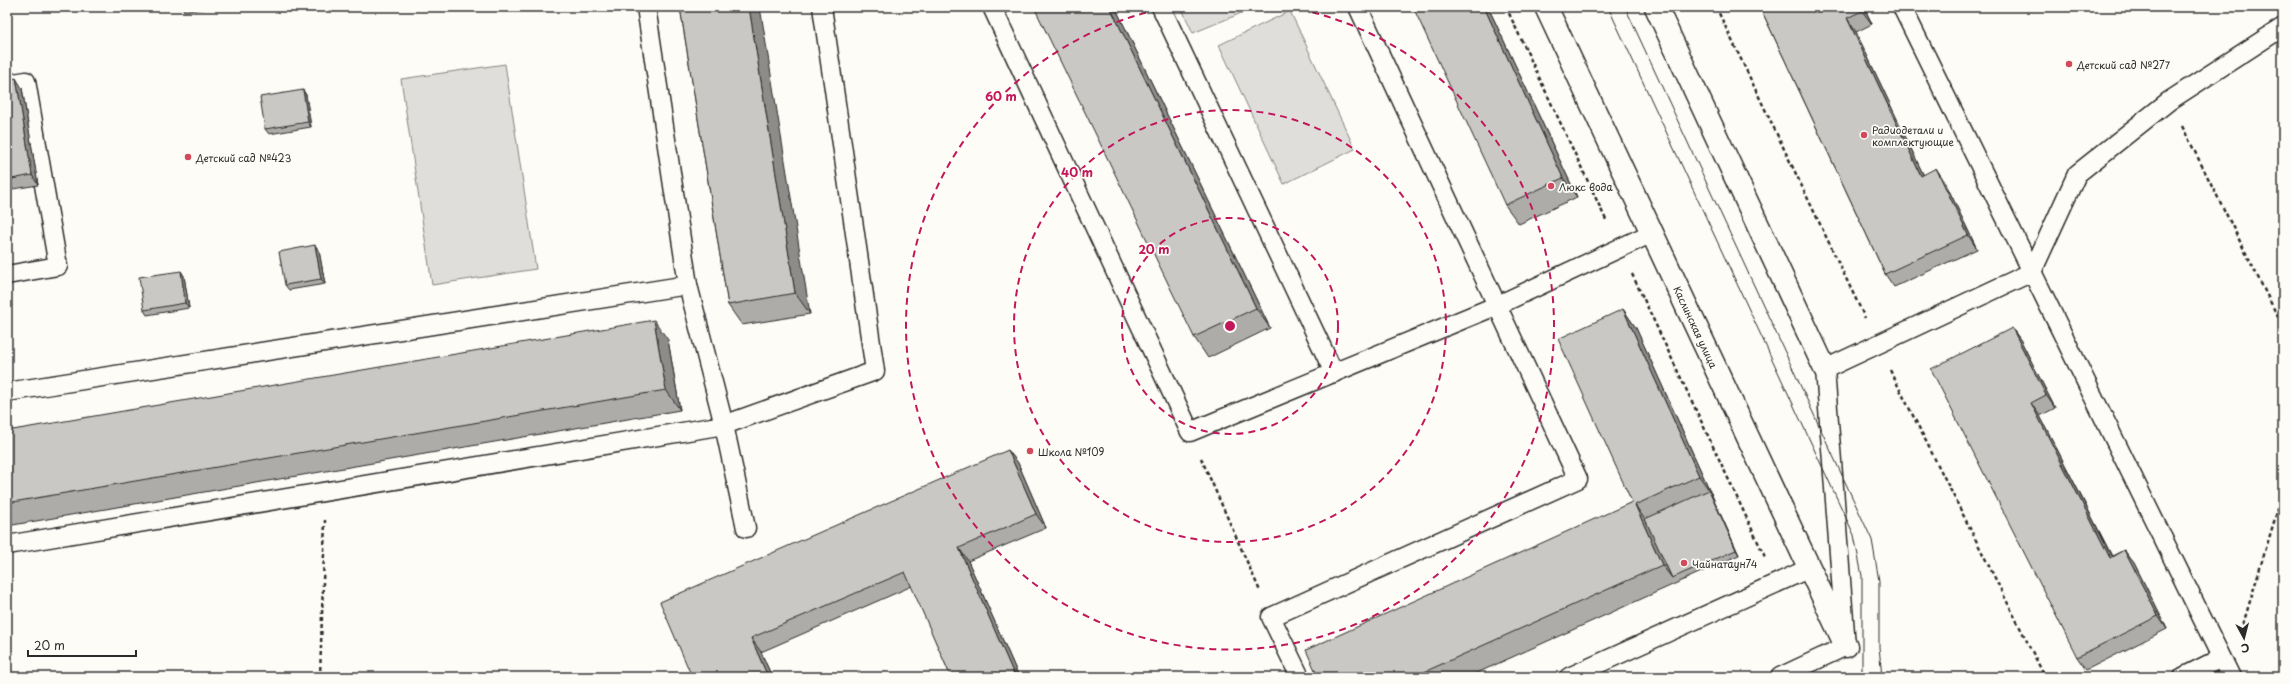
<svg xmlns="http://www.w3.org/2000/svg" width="2290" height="684" font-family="'Playpen Sans',sans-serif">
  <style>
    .green { fill: #dfdeda; stroke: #858482 }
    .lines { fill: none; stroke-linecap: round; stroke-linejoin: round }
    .service-casing { stroke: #2b2b2b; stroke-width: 21 }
    .secondary-casing { stroke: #2b2b2b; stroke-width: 25 }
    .path { stroke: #2b2b2b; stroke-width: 2.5; stroke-dasharray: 4 3; stroke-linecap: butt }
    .service { stroke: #fdfcf7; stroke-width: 18 }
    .secondary { stroke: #fdfcf7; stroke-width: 22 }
    .tram { stroke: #2b2b2b; stroke-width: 1 }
    .wall { fill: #adaca9; stroke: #2b2b2b }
    .shaded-wall { fill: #8d8c89; stroke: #2b2b2b }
    .building { fill: #c9c8c4; stroke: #2b2b2b }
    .ring { fill: none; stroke: #c2185b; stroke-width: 2; stroke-dasharray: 7 5 }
    .poi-dot { fill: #d1495b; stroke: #fdfcf7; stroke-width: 1.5 }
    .labels { text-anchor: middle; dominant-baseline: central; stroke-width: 3.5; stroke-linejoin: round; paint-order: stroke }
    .poi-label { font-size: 10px; fill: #2b2b2b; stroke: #fdfcf7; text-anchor: start }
    .street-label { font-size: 10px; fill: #2b2b2b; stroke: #fdfcf7 }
    .centre { fill: #c2185b; stroke: #fdfcf7; stroke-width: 2 }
    .ring-label { font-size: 12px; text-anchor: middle; font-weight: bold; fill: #c2185b; stroke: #fdfcf7; stroke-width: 3.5; stroke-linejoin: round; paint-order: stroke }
  </style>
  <rect width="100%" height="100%" fill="#fdfcf7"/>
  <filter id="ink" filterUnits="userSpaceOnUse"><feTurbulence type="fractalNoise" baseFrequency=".025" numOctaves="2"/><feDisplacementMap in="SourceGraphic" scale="8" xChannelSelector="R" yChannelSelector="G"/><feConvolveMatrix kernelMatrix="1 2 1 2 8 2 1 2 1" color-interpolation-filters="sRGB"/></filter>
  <g filter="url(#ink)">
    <!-- green -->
    <g class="green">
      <path d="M1181,7H1256L1193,33Z"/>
      <path d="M1290,11L1355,149L1284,184L1219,45Z"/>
      <path d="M505,64L536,269L432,285L401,79Z"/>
    </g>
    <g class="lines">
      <!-- service casing -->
      <g class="service-casing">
        <g id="service">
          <path d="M992,7L1190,432L1498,305L1652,233"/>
          <path d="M1161,7L1334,373"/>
          <path d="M1902,7L2231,677"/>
          <path d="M7,84L26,81L58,266L7,275"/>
          <path d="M688,285L724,425L746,528"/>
          <path d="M7,392L688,285L646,7"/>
          <path d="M7,545L724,425L875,371L822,7"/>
          <path d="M1300,677L1271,617L1578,479L1358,7"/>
          <path d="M1569,677L1810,568"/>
          <path d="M1780,677L1846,646L1825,369L2032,272L2077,174L2169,101L2283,27"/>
          <path d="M2183,677L2221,658"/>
        </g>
      </g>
      <!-- secondary casing -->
      <g class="secondary-casing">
        <g id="secondary">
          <path d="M1546,7L1846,646"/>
          <path d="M1656,7L1825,369"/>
        </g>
      </g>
      <!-- path -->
      <g class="path">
        <path d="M1506,7L1607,222"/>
        <path d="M1716,7L1865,318"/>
        <path d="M2182,126L2283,327"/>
        <path d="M1632,274L1765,557"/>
        <path d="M1890,370L2045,677"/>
        <path d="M1201,458L1260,591"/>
        <path d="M2241,631L2283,492"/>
        <path d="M320,677L325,520"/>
      </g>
      <!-- service -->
      <use href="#service" class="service"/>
      <!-- secondary -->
      <use href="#secondary" class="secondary"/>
      <!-- tram -->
      <g class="tram">
        <path d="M1608,7L1854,535L1862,576V677"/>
        <path d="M1625,7L1872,540L1879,581V647L1882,677"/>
      </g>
    </g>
    <!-- wall -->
    <g class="wall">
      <path d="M182,7H221L184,11Z"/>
      <path d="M680,7L810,314L742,325L728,305Z"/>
      <path d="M1115,7L1270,328L1208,358L1194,337Z"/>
      <path d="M1488,7L1577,197L1519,224L1505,205Z"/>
      <path d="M1760,7H1864L1872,24L1856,32L1923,174L1945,182L1977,249L1894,287L1885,274Z"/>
      <path d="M7,80L22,88L38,185L7,190Z"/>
      <path d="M303,90L306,95L311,127L269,134L265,129Z"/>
      <path d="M315,245L319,251L325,284L289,290L285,285Z"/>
      <path d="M181,271L184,276L189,308L147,315L144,310Z"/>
      <path d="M1623,309L1636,328L1739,555L1468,677H1318L1632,502Z"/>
      <path d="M2012,328L2021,341L2055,408L2040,416L2112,556L2124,550L2134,563L2167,629L2086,670L2077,657Z"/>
      <path d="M668,340L680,410L7,526V431Z"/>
      <path d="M1008,450L1018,463L1046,528L968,561L1019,677H951L912,586L761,652L772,677H692Z"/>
    </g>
    <!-- shaded-wall -->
    <g class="shaded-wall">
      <path d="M749,7H760L810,314L795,293Z"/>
      <path d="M1110,7H1115L1270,328L1256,308Z"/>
      <path d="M1484,7H1488L1577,197L1563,178Z"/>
      <path d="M1861,7H1864L1872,24L1862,11Z"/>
      <path d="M1847,18L1856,32L1930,189L1921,176Z"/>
      <path d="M16,78L22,88L38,185L32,175Z"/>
      <path d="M303,90L306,95L311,127L308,122Z"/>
      <path d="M1936,168L1945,182L1977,249L1968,235Z"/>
      <path d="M315,245L319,251L325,284L321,279Z"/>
      <path d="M181,271L184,276L189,308L185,303Z"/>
      <path d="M1623,309L1636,328L1739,555L1736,550L1709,490L1699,476Z"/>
      <path d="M654,320L668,340L680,410L666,390Z"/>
      <path d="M2012,328L2021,341L2055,408L2046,395Z"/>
      <path d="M2031,403L2040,416L2119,571L2110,558Z"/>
      <path d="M1008,450L1018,463L1046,528L1036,514Z"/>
      <path d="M1635,505L1648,524L1672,578L1662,565Z"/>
      <path d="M959,548L968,561L1019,677H1015Z"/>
      <path d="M2124,550L2134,563L2167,629L2158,616Z"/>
      <path d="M751,638L761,652L772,677H768Z"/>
    </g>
    <!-- building -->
    <g class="building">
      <path d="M680,7H749L795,293L728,305Z"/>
      <path d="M1034,7H1110L1256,308L1194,337Z"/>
      <path d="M1413,7H1484L1563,178L1505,205Z"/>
      <path d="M1760,7H1861L1862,11L1847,18L1921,176L1936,168L1968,235L1885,274Z"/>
      <path d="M16,78L32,175L7,180V80Z"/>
      <path d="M303,90L308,122L265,129L260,97Z"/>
      <path d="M315,245L321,279L285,285L279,252Z"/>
      <path d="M181,271L185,303L144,310L139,277Z"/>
      <path d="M1623,309L1699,476L1635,505L1662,565L1413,677H1318L1306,650L1632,502L1558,339Z"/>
      <path d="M654,320L666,390L7,503V431Z"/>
      <path d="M2012,328L2046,395L2031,403L2110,558L2124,550L2158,616L2077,657L1931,369Z"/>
      <path d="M1008,450L1036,514L959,548L1015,677H951L905,572L751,638L768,677H692L660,602Z"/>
      <path d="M1709,490L1736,550L1672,578L1645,519Z"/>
    </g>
  </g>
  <!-- distance rings -->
  <g class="ring">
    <circle cx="1230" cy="326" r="108"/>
    <circle cx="1230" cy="326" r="216"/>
    <path d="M1289 7A324 324 0 1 1 1171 7"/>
  </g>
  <!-- markers -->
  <g class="poi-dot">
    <circle cx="2069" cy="64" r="4"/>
    <circle cx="1864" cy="135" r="4"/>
    <circle cx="188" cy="157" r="4"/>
    <circle cx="1551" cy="186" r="4"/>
    <circle cx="1030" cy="451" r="4"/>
    <circle cx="1684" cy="563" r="4"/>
  </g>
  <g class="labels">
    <!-- poi labels -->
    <g class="poi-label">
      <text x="2077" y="64">Детский сад №277</text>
      <text x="1872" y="129">Радиодетали и<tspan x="1872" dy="12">комплектующие</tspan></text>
      <text x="196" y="157">Детский сад №423</text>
      <text x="1559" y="186">Люкс вода</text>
      <text x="1038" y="451">Школа №109</text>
      <text x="1692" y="563">Чайнатаун74</text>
    </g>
    <!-- street labels -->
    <g class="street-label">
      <text transform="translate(1696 327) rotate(65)">Каслинская улица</text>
    </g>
  </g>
  <circle cx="1230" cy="326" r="6" class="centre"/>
  <g class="ring-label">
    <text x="1001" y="101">60 m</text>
    <text x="1077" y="177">40 m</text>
    <text x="1154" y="254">20 m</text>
  </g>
  <!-- margin -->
  <rect width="2290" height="684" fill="none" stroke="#fdfcf7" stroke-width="24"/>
  <rect x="12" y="12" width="2266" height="660" fill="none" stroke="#2b2b2b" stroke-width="1.5" filter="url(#ink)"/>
  <!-- north arrow -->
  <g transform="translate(2244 638) rotate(173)" stroke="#fdfcf7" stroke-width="3" paint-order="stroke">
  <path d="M0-3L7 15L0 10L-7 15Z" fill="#2b2b2b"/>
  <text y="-6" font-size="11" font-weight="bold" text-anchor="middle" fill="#2b2b2b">С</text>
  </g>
  <!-- scale -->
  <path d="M28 650v6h108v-6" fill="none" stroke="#2b2b2b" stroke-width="2"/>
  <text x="34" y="650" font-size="12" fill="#2b2b2b" stroke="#fdfcf7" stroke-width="3" paint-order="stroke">20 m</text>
</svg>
